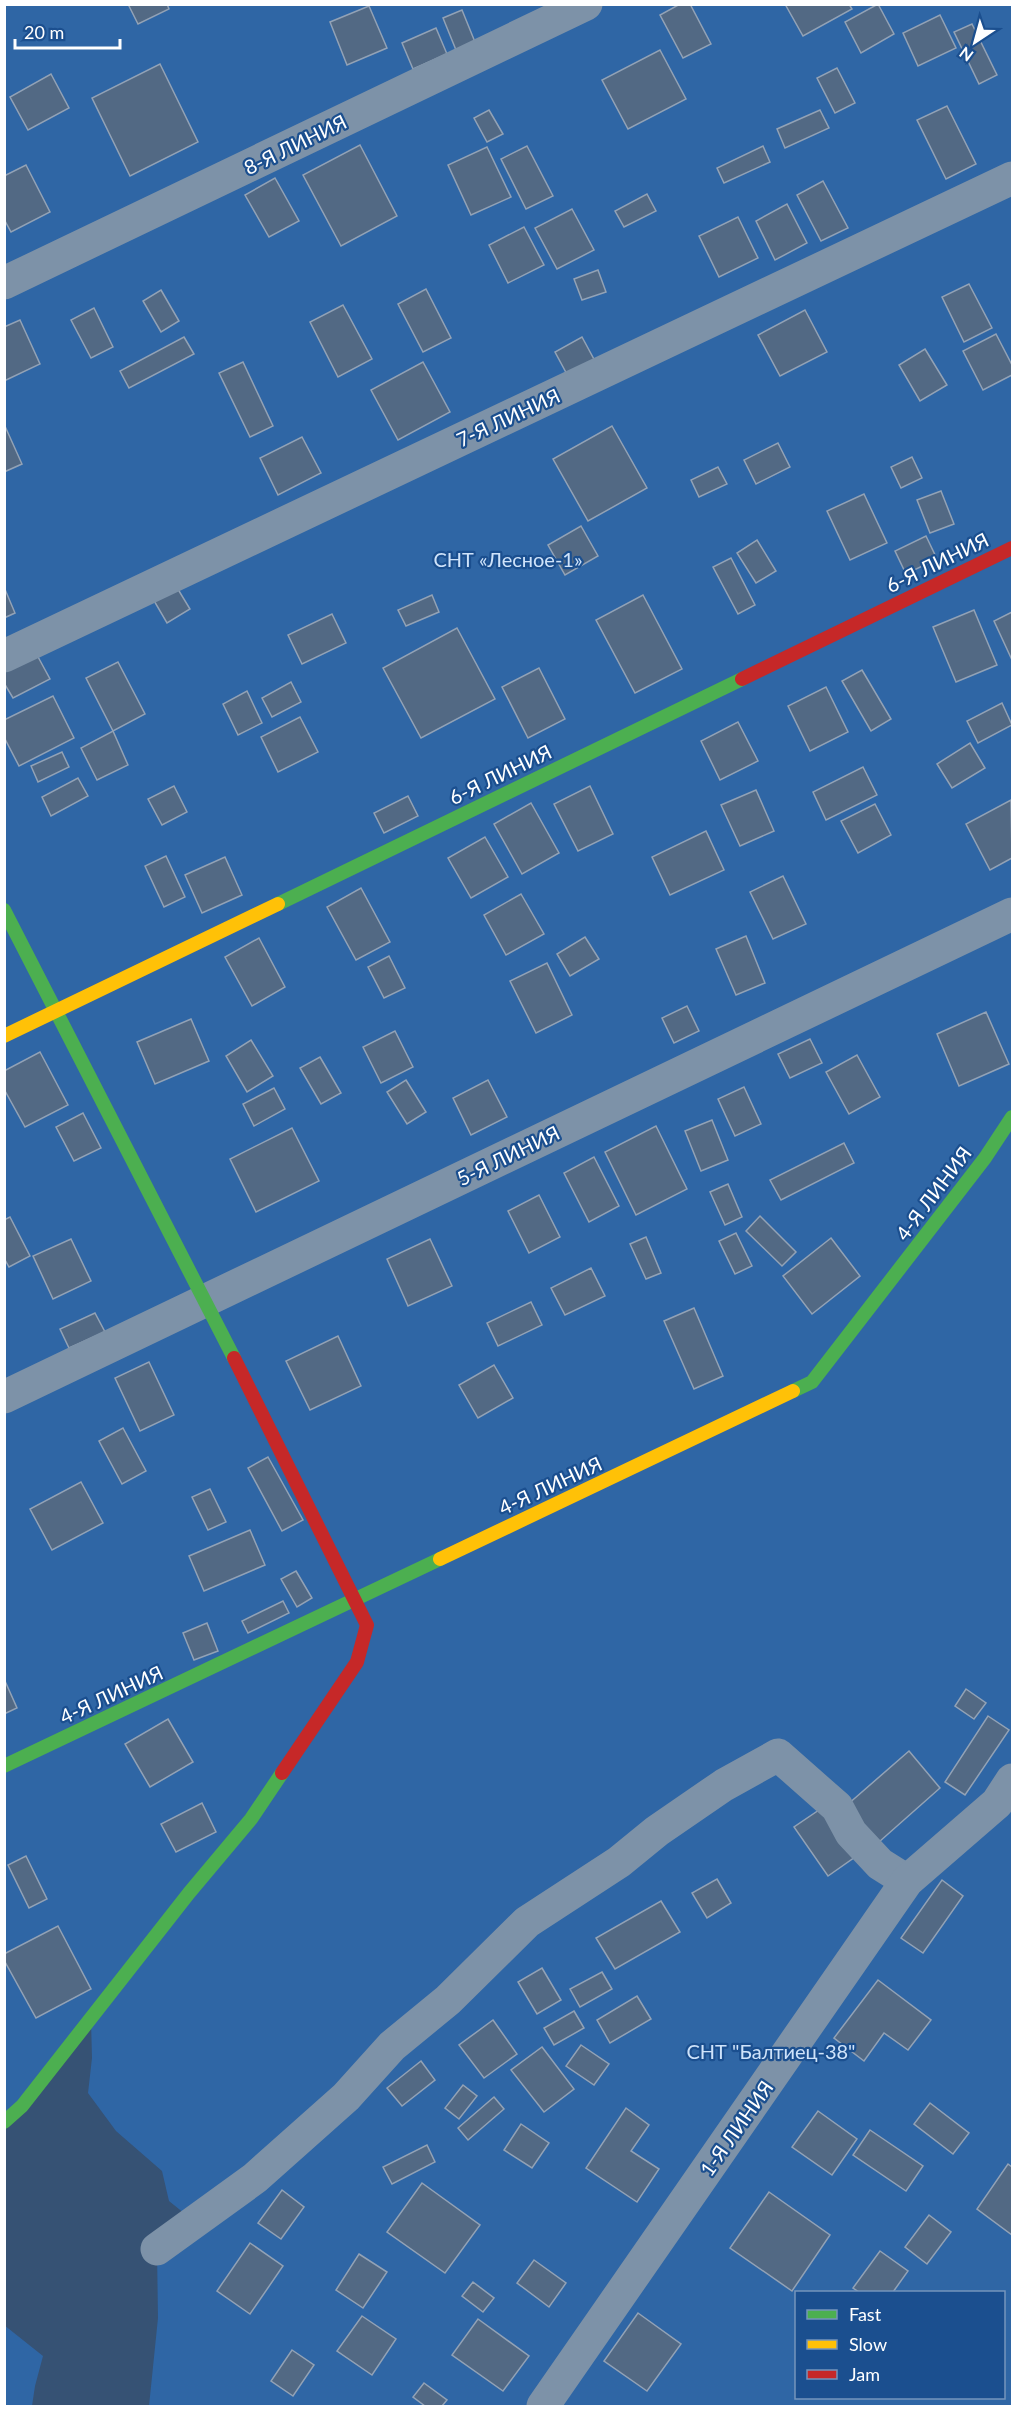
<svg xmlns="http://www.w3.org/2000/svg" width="1017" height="2411" font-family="Lato,sans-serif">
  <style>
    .green { fill: #2f66a5; fill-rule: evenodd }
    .building { fill: #526984; stroke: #92a2b6; stroke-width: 1.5 }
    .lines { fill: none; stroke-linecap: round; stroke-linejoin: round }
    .street { stroke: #7d92a8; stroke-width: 33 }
    .fast { stroke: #4caf50; stroke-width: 14 }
    .slow { stroke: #ffc107; stroke-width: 14 }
    .jam { stroke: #c62828; stroke-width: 14 }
    .labels { text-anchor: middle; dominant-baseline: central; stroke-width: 4.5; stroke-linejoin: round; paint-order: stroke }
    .street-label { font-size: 20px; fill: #fff; stroke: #1b4f8f }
    .park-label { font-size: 20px; fill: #cfe3fa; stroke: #1b4f8f }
  </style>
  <rect width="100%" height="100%" fill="#365274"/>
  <!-- green -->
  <g class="green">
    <path d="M5,5H1012V2406H149L158,2318L157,2249L195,2222L169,2201L162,2171L116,2131L88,2093L92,2058L91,2020L5,2122ZM796,2292H1004V2398H796Z"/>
    <path d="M4,2325L43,2356L35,2386L32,2406H5Z"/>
  </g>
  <!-- building -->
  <g class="building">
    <path d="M128,4H167L169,9L138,24Z"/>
    <path d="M680,4H690L711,44L683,58L660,15Z"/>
    <path d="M785,4H849L852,9L803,36Z"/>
    <path d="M878,4L894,34L861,53L845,22Z"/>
    <path d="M369,6L387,48L347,65L330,22Z"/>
    <path d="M462,10L475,42L456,50L443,18Z"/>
    <path d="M940,15L956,48L918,66L903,33Z"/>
    <path d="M972,24L997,75L979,84L954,32Z"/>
    <path d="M436,28L447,54L413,69L402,43Z"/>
    <path d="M660,50L686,99L628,129L602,80Z"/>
    <path d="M160,64L198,142L130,176L92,98Z"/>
    <path d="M837,68L855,103L835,113L817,78Z"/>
    <path d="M51,74L69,108L28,130L10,97Z"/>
    <path d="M947,106L976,164L946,179L917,120Z"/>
    <path d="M489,110L503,134L487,142L474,118Z"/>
    <path d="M820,110L829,128L785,148L777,129Z"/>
    <path d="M360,145L397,216L341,246L303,175Z"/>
    <path d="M527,146L553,196L526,209L501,159Z"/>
    <path d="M763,146L770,162L724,183L717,168Z"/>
    <path d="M487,147L511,197L471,215L448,165Z"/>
    <path d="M26,165L50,212L11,232L4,219V176Z"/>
    <path d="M275,178L299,221L269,237L245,195Z"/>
    <path d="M823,181L848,228L821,241L797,195Z"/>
    <path d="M647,194L656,211L624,227L615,211Z"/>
    <path d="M787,204L807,243L775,260L756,221Z"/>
    <path d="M572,209L594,250L557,269L535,228Z"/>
    <path d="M738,217L758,258L719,277L699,236Z"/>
    <path d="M524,227L544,265L508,283L489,245Z"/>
    <path d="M598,270L606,292L582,300L574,279Z"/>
    <path d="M969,284L992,328L964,342L942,297Z"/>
    <path d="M426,289L451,338L423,352L398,304Z"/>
    <path d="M161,290L179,321L161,332L143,301Z"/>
    <path d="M343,305L372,359L338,377L310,322Z"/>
    <path d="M94,308L113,347L91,358L71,320Z"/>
    <path d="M805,310L827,352L780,376L758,335Z"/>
    <path d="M20,320L40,364L4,381V327Z"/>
    <path d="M996,334L1012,365V375L983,390L963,351Z"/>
    <path d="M184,337L194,354L129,388L120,371Z"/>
    <path d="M582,337L596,363L569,378L555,352Z"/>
    <path d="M925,349L947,385L920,401L899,365Z"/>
    <path d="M243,362L273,426L250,437L219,373Z"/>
    <path d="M423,362L450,412L398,440L371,390Z"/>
    <path d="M4,424L22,464L4,472Z"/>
    <path d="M612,426L647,488L588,521L553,459Z"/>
    <path d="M302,437L321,473L278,495L260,458Z"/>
    <path d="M778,443L790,467L756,484L744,460Z"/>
    <path d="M912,457L922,478L901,488L891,467Z"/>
    <path d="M718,467L727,484L699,497L691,480Z"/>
    <path d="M941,491L954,524L930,533L917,500Z"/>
    <path d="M864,494L887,543L850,560L827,511Z"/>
    <path d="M581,526L598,556L565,575L548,545Z"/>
    <path d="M926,536L937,559L906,574L895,551Z"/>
    <path d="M757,540L776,571L756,583L737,553Z"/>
    <path d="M731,558L755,605L738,614L713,567Z"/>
    <path d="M176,586L190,609L167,623L153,599Z"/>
    <path d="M4,587L15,613L4,618Z"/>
    <path d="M432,595L439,612L406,626L398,610Z"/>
    <path d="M643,595L682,669L635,693L596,620Z"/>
    <path d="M974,610L997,665L956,682L933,627Z"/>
    <path d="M1012,612V660L994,621Z"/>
    <path d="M332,614L346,643L302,664L288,635Z"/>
    <path d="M457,628L495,699L421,738L383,668Z"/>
    <path d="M37,655L50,679L13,698L4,683V671Z"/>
    <path d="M118,662L145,714L113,731L86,678Z"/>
    <path d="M539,668L565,719L528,738L502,687Z"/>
    <path d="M862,670L891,719L871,731L842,681Z"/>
    <path d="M291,682L301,702L272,717L262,698Z"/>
    <path d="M826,687L848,732L810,751L788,706Z"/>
    <path d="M247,691L262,723L238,735L223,704Z"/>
    <path d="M53,696L74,738L19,766L4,737V720Z"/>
    <path d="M1002,703L1012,725L978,743L967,721Z"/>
    <path d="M300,717L318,752L278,772L261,737Z"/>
    <path d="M738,722L758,761L720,780L701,741Z"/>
    <path d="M113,731L128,765L97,780L81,748Z"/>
    <path d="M970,743L985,768L952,788L937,764Z"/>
    <path d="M62,752L69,767L38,782L31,766Z"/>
    <path d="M863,767L877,795L826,820L813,792Z"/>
    <path d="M78,778L88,796L51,816L42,797Z"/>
    <path d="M174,786L187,812L162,825L148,799Z"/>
    <path d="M590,786L613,834L578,851L554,804Z"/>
    <path d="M756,790L774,831L740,846L721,805Z"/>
    <path d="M408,796L418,816L384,833L374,813Z"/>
    <path d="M1011,800L1012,858L990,870L966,824Z"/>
    <path d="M531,803L559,853L522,874L494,824Z"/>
    <path d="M875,804L891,835L858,853L841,821Z"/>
    <path d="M706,831L724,870L670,895L652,857Z"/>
    <path d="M485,837L508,877L471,898L448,858Z"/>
    <path d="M166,856L185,897L164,907L145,866Z"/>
    <path d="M225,857L242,895L202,913L185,875Z"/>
    <path d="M783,876L806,924L773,939L750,892Z"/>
    <path d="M361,888L390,942L356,960L327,907Z"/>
    <path d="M521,894L544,934L506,955L484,915Z"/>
    <path d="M746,936L765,983L736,995L716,949Z"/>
    <path d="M585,937L599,959L570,976L557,954Z"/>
    <path d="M259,938L285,987L252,1006L225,957Z"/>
    <path d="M389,956L405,988L384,998L368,967Z"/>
    <path d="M547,963L572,1015L536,1033L510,981Z"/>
    <path d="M687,1006L699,1031L674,1043L662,1018Z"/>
    <path d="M986,1012L1009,1064L959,1086L937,1034Z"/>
    <path d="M191,1019L209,1061L155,1084L137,1042Z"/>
    <path d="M395,1031L413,1067L381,1083L363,1047Z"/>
    <path d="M810,1039L822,1063L790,1078L778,1054Z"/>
    <path d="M251,1040L273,1076L247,1092L226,1056Z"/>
    <path d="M40,1052L68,1105L25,1127L4,1089V1071Z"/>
    <path d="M857,1055L880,1097L849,1114L826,1072Z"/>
    <path d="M320,1057L341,1093L321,1104L300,1068Z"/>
    <path d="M406,1080L426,1112L407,1124L387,1092Z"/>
    <path d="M488,1080L507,1117L471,1135L453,1098Z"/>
    <path d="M744,1087L761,1124L735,1136L718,1099Z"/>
    <path d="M274,1088L285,1109L254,1126L243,1104Z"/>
    <path d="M83,1113L101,1148L74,1161L56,1127Z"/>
    <path d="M712,1120L728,1160L701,1171L685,1131Z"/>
    <path d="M656,1126L687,1189L636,1215L605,1152Z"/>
    <path d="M292,1128L319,1181L256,1212L230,1159Z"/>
    <path d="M844,1143L854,1163L781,1200L770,1180Z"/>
    <path d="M594,1157L619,1206L589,1222L564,1173Z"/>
    <path d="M728,1184L742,1217L725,1225L710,1192Z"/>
    <path d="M539,1195L560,1237L529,1253L508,1211Z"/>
    <path d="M760,1216L796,1252L782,1266L746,1231Z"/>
    <path d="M10,1217L30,1256L9,1267L4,1258V1220Z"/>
    <path d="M736,1233L752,1266L735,1274L719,1241Z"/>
    <path d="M646,1237L661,1273L646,1279L630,1244Z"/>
    <path d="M831,1238L860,1276L812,1314L783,1276Z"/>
    <path d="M71,1239L91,1281L53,1299L33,1256Z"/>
    <path d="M430,1239L452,1286L408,1306L387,1259Z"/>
    <path d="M591,1268L605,1296L565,1315L551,1288Z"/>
    <path d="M531,1302L542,1325L498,1346L487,1323Z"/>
    <path d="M694,1308L723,1376L694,1389L664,1321Z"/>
    <path d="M95,1313L105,1332L69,1348L60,1329Z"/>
    <path d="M338,1336L361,1386L310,1410L286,1361Z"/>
    <path d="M149,1362L174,1415L140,1431L115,1378Z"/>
    <path d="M494,1365L513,1398L478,1418L459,1385Z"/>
    <path d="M123,1428L146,1471L122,1484L99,1441Z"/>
    <path d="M268,1457L303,1520L282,1531L248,1468Z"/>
    <path d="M81,1482L103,1523L52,1550L30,1509Z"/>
    <path d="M210,1489L226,1522L208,1530L192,1497Z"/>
    <path d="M250,1530L265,1565L204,1591L189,1556Z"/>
    <path d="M296,1571L312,1598L297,1607L281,1579Z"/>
    <path d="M283,1601L289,1613L248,1633L242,1621Z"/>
    <path d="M207,1623L218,1651L194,1660L183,1633Z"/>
    <path d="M5,1681L17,1708L4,1714V1681Z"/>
    <path d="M966,1689L986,1703L974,1719L955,1706Z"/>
    <path d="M988,1716L1009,1730L965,1795L945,1782Z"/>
    <path d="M168,1719L193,1762L150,1787L125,1744Z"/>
    <path d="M909,1751L940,1788L879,1842L847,1805Z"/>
    <path d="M202,1803L216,1832L176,1852L161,1824Z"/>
    <path d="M822,1808L855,1857L828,1876L794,1827Z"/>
    <path d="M26,1856L47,1899L29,1908L8,1865Z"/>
    <path d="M717,1879L731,1903L707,1918L692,1893Z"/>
    <path d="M942,1880L963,1896L923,1953L901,1938Z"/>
    <path d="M661,1901L680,1932L615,1969L596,1938Z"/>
    <path d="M58,1926L91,1989L36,2018L4,1960V1954Z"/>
    <path d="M542,1968L561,2000L537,2014L518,1982Z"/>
    <path d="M602,1972L612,1989L580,2007L570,1989Z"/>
    <path d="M878,1980L931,2020L908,2050L884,2033L864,2061L834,2038Z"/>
    <path d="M637,1996L651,2019L610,2043L597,2020Z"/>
    <path d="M574,2011L584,2028L554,2045L544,2028Z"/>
    <path d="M493,2020L517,2054L484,2078L459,2045Z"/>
    <path d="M581,2045L609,2064L594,2085L566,2066Z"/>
    <path d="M542,2047L574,2089L544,2112L511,2070Z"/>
    <path d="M421,2061L435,2080L402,2106L387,2088Z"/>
    <path d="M463,2085L477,2096L459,2119L445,2108Z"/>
    <path d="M494,2097L504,2109L468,2140L458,2128Z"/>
    <path d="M930,2103L969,2133L953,2154L914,2124Z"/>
    <path d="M626,2108L649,2125L631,2151L659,2169L637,2202L586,2168Z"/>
    <path d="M818,2111L857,2139L832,2175L792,2147Z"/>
    <path d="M521,2124L549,2143L532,2168L504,2150Z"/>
    <path d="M870,2130L923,2166L906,2191L853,2155Z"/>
    <path d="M427,2145L435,2162L392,2184L383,2167Z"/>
    <path d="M1008,2164L1012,2167V2235L977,2209Z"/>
    <path d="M422,2183L480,2225L445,2273L387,2232Z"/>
    <path d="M282,2190L304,2207L281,2239L258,2223Z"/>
    <path d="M769,2192L830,2235L792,2291L730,2248Z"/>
    <path d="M929,2215L951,2232L927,2264L905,2247Z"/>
    <path d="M250,2243L283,2266L250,2314L217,2291Z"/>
    <path d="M880,2251L908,2271L893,2292H859L853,2288Z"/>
    <path d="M359,2254L387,2272L363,2308L336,2290Z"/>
    <path d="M534,2260L566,2283L549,2307L517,2283Z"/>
    <path d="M473,2282L494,2298L483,2312L462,2296Z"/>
    <path d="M638,2313L681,2344L647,2391L604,2361Z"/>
    <path d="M362,2316L396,2339L372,2375L337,2351Z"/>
    <path d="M478,2319L529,2356L503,2391L452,2355Z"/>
    <path d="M292,2350L314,2365L293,2396L271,2381Z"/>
    <path d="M424,2383L447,2400L442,2406H425L413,2397Z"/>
  </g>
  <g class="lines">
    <!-- street -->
    <g class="street">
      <path d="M4,283L586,4"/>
      <path d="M4,656L1012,178"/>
      <path d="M4,1397L1012,914"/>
      <path d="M157,2249L255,2178L346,2097L392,2046L448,2000L527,1922L619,1862L657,1831L724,1785L778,1755L837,1807L851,1833L880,1864L907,1881"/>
      <path d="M543,2406L907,1881L997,1803L1012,1780"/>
    </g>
    <!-- fast -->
    <g class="fast">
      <path d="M278,904L742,679"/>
      <path d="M4,910L234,1358"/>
      <path d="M793,1391L812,1382L985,1158L1012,1117"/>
      <path d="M4,1766L440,1559"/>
      <path d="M4,2122L22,2106L189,1893L251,1819L282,1773"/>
    </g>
    <!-- slow -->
    <g class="slow">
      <path d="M4,1036L278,904"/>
      <path d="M440,1559L793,1391"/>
    </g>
    <!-- jam -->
    <g class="jam">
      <path d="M742,679L1012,548"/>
      <path d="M234,1358L367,1625L357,1662L282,1773"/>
    </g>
  </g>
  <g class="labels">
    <!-- street labels -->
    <g class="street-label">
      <text transform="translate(295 144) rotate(-26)">8-Я ЛИНИЯ</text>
      <text transform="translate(508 417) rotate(-25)">7-Я ЛИНИЯ</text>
      <text transform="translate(937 562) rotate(-26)">6-Я ЛИНИЯ</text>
      <text transform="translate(500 774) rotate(-26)">6-Я ЛИНИЯ</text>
      <text transform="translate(508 1155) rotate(-26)">5-Я ЛИНИЯ</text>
      <text transform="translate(933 1193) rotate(-53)">4-Я ЛИНИЯ</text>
      <text transform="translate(550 1485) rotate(-25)">4-Я ЛИНИЯ</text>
      <text transform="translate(111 1694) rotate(-25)">4-Я ЛИНИЯ</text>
      <text transform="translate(736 2128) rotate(-55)">1-Я ЛИНИЯ</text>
    </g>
    <!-- park labels -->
    <g class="park-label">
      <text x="508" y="559">СНТ «Лесное-1»</text>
      <text x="771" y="2051">СНТ "Балтиец-38"</text>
    </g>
  </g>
  <!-- border -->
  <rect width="1017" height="2411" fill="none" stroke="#ffffff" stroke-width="12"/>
  <!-- legend -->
  <rect x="795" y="2291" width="210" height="108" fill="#1b4f8f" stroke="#7695bc" stroke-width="1.5"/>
  <rect x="807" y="2310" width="30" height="9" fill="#4caf50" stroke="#7695bc" stroke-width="1.5"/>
  <text x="849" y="2321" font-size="18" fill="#ffffff">Fast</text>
  <rect x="807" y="2340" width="30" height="9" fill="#ffc107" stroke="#7695bc" stroke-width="1.5"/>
  <text x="849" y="2351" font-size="18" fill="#ffffff">Slow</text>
  <rect x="807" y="2370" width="30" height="9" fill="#c62828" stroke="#7695bc" stroke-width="1.5"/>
  <text x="849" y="2381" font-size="18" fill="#ffffff">Jam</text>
  <!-- north arrow -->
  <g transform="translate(975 42) rotate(216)" stroke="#1b4f8f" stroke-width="4.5" paint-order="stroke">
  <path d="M0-4.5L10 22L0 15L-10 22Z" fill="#ffffff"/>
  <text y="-9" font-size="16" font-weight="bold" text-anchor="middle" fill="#ffffff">N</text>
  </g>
  <!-- scale -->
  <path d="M15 39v9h105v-9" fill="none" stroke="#ffffff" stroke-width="3"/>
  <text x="24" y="39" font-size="18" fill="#ffffff" stroke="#1b4f8f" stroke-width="4.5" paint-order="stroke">20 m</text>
</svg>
